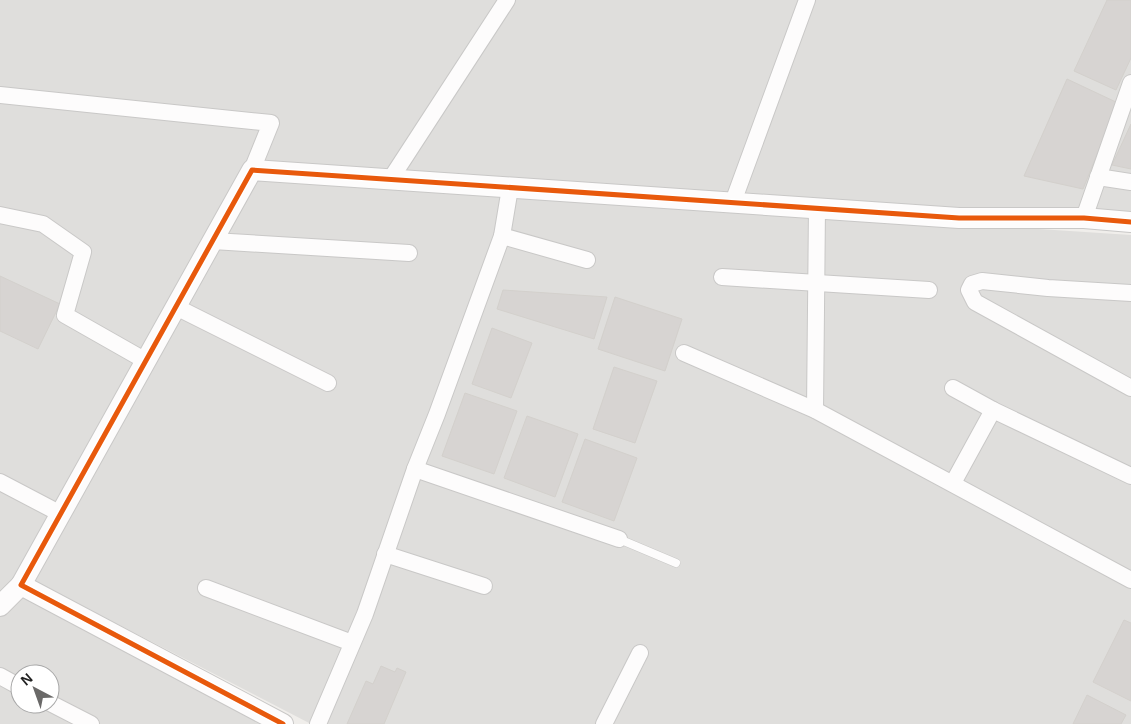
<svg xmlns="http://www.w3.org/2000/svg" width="1131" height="724" font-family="Arial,sans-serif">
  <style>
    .residential { fill: #dfdedc; fill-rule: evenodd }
    .building { fill: #d7d4d2; stroke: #d3d0cc }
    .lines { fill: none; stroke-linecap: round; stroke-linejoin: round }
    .service-casing { stroke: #c9c8c7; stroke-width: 9 }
    .minor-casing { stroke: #c9c8c7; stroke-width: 18 }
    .tertiary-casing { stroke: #c9c8c7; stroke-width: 22 }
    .service { stroke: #fdfcfc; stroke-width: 8 }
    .minor { stroke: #fdfcfc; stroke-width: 16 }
    .tertiary { stroke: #fdfcfc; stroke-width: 20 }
    .cycleway-casing { stroke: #fff; stroke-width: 8 }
    .cycleway { stroke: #e8590c; stroke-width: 5 }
  </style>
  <rect width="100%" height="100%" fill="#f0eeeb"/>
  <!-- residential -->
  <g class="residential">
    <path d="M0,0H1131V221L257,168L274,121L0,92Z"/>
    <path d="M0,100L261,128L247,168L16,580L0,595Z"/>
    <path d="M258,178L1131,235V724H311L34,581Z"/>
    <path d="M22,593L271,724H0V617ZM20,674H50V704H20Z"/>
  </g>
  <!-- building -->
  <g class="building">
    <path d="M1107,0H1131V58L1116,90L1074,71Z"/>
    <path d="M1067,79L1118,103L1083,189L1024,176Z"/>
    <path d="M1131,124V169L1112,165Z"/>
    <path d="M0,276L60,304L38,349L0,331Z"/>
    <path d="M503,290L607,297L594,339L497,309Z"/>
    <path d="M615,297L682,319L665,371L598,349Z"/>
    <path d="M492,328L532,343L511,398L472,384Z"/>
    <path d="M614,367L657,381L635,443L593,429Z"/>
    <path d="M465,393L517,411L494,474L442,456Z"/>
    <path d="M527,416L578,434L555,497L504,478Z"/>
    <path d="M585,439L637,458L614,521L562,502Z"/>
    <path d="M1124,620L1131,623V701L1093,682Z"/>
    <path d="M381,666L395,672L397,668L406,672L384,724H347L366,681L373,684Z"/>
    <path d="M1087,695L1126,715L1121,724H1073Z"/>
  </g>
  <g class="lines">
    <!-- service casing -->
    <g class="service-casing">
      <path id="service" d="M619,539L676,563"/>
    </g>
    <!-- minor casing -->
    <g class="minor-casing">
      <g id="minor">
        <path d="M0,95L271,123L252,170"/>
        <path d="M1098,177L1131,182"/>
        <path d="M390,180L507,0"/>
        <path d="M733,202L807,0"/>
        <path d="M0,215L43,224L83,252L65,315L146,361"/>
        <path d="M1084,218L1131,83"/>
        <path d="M502,236L587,260"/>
        <path d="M213,241L409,253"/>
        <path d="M722,277L929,290"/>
        <path d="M1131,293L1048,288L982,281L972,284L969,290L975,302L1131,388"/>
        <path d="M176,307L328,383"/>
        <path d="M684,353L815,410L1131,580"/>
        <path d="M953,388L993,410L1131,476"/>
        <path d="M815,410L817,208"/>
        <path d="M415,469L619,539"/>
        <path d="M0,482L61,514"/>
        <path d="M953,483L993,410"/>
        <path d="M385,554L484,586"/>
        <path d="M206,588L352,643"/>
        <path d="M0,676L20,687"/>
        <path d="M50,703L91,724"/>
        <path d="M318,724L365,614L415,469L437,414L502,236L510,188"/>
        <path d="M604,724L640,653"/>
      </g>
    </g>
    <!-- tertiary casing -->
    <g class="tertiary-casing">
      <g id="tertiary">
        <path d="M0,606L21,585"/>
        <path d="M283,724L21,585L252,170L959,218H1084L1131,222"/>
      </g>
    </g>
    <!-- service -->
    <use href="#service" class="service"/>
    <!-- minor -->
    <use href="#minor" class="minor"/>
    <!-- tertiary -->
    <use href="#tertiary" class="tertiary"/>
    <!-- cycleway casing -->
    <g class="cycleway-casing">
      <path id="cycleway" d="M283,724L21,585L252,170L959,218H1084L1131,222"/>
    </g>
    <!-- cycleway -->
    <use href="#cycleway" class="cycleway"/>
  </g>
  <!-- north arrow -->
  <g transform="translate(35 689) rotate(319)"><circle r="24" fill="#ffffff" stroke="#a7a7a7"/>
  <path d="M0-4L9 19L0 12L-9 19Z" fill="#6a6968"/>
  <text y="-8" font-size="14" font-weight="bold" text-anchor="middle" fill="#222222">N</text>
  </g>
</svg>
